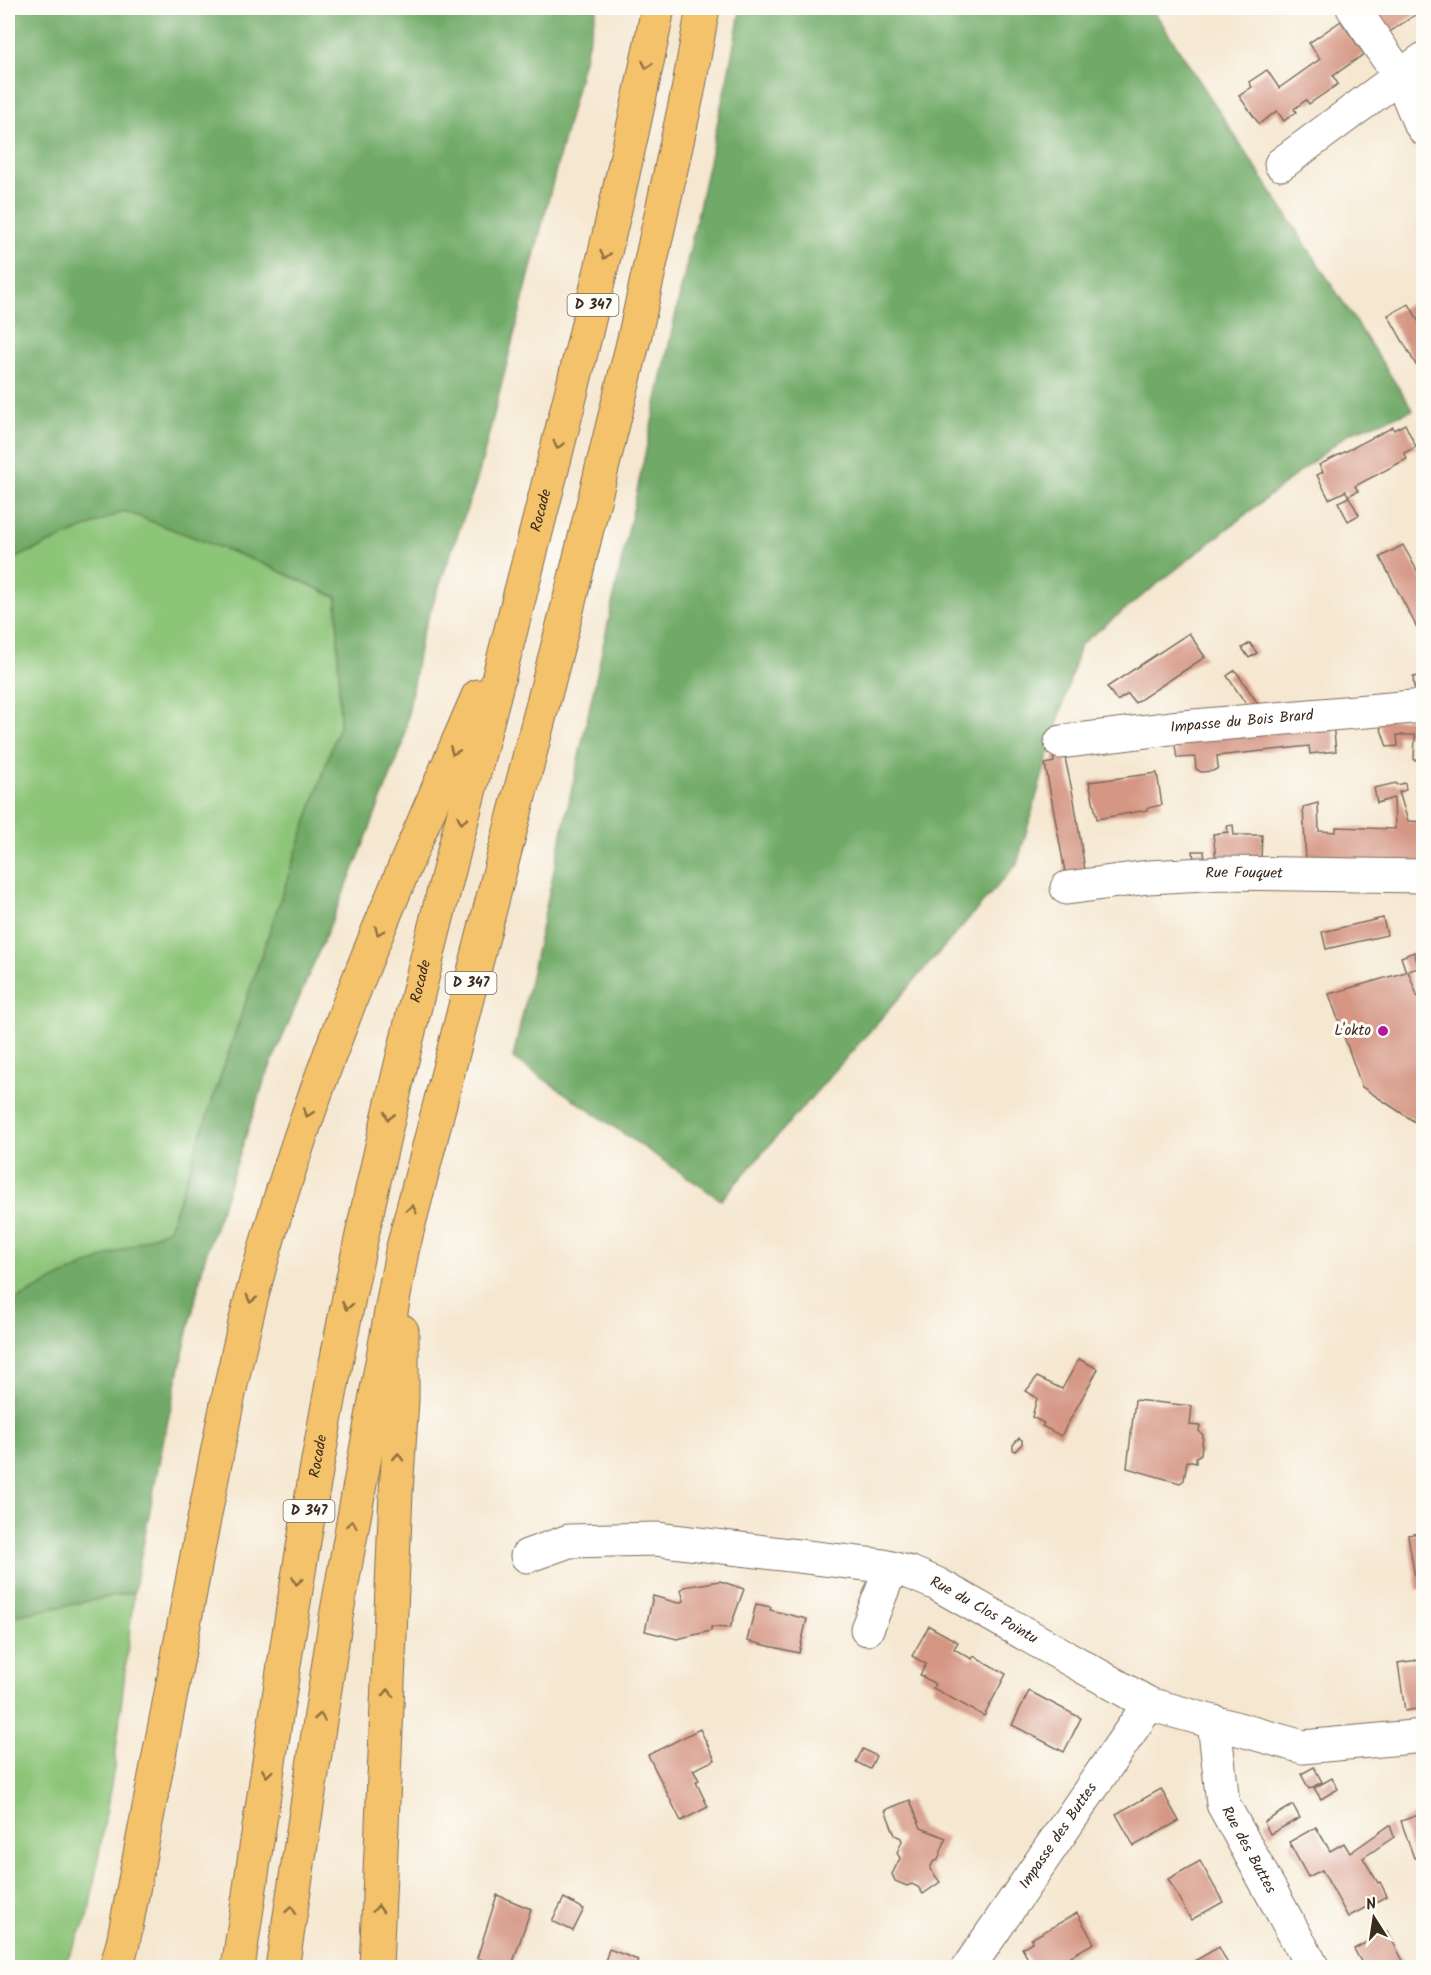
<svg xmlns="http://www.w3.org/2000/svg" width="1431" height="1975" font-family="Kalam,sans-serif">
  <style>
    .green { fill: #8cc478; stroke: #64774b; stroke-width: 1.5 }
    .forest { fill: #71aa68; stroke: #566a43; stroke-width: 1.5 }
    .building { fill: #d59684 }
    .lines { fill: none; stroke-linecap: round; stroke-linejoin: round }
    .minor-casing { stroke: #7c6c5c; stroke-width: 35 }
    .highway-casing { stroke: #7c6c5c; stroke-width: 35 }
    .minor { stroke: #fff; stroke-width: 33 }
    .highway { stroke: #f4c26a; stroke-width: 33 }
    .oneway { stroke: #8e6e40 }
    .poi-dot { fill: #b5179e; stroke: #fdfcf7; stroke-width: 2 }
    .labels { text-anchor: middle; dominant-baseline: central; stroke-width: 6; stroke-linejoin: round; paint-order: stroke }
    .shield { fill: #fdfcf7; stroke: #75695f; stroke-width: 1.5 }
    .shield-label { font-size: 14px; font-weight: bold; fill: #3b2a1e }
    .street-label { font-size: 15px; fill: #3b2a1e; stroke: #fdfcf7 }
    .poi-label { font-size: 15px; fill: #3b2a1e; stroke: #fdfcf7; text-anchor: end }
  </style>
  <rect width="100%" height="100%" fill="#fdfcf7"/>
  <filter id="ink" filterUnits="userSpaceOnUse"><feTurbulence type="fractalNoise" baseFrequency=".0167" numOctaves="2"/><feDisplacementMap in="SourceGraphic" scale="12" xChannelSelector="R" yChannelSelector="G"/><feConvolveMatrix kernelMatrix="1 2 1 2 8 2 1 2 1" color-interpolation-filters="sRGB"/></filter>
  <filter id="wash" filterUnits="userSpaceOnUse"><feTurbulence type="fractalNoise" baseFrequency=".008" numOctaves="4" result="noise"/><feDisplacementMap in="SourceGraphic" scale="24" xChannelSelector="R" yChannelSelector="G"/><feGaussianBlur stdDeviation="1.35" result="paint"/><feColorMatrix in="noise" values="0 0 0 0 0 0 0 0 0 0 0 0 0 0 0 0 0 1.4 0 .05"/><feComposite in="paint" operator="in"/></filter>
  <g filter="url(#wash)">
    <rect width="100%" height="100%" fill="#f5e7d0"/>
    <!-- green -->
    <g class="green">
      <path d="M124,511L264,564L337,598L340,723L169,1229L60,1277L8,1304V561Z"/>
      <path d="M134,1592L114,1767L88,1917L63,1967L8,1968V1617Z"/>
    </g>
    <!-- forest -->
    <g class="forest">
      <path d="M8,8H597L478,477L421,637L403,744L357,861L265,1079L205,1257L163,1442L134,1592L8,1617V1304L60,1277L169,1229L340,723L337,597L264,564L124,511L8,561Z"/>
      <path d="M741,8H1152L1413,410L1349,433L1080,645L1017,864L721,1200L513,1058L729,70Z"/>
    </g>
    <g id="blocks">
      <!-- building -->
      <g class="building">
        <path d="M1370,8H1424V9L1385,35Z"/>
        <path d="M1341,21L1364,54L1333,76L1338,84L1309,104L1306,100L1294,109L1296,112L1284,121L1277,111L1259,124L1239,96L1252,87L1249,82L1267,70L1279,88L1320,59L1309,43Z"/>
        <path d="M1409,304L1424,331V361L1416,365L1388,315Z"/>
        <path d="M1405,424L1416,447L1404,453L1407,459L1355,486L1358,491L1348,496L1346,491L1329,499L1317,475L1323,472L1319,465L1393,427L1394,430Z"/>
        <path d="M1349,497L1359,515L1348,521L1338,502Z"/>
        <path d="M1403,545L1424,583V641L1380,557Z"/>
        <path d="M1189,633L1205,657L1135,703L1128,694L1117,701L1107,687Z"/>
        <path d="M1250,643L1257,653L1249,658L1242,648Z"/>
        <path d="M1235,670L1261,708L1250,710L1227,676Z"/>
        <path d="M1424,675V685L1414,687L1413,677Z"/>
        <path d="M1424,718V760H1414L1415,735H1397L1398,746L1387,747L1378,720Z"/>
        <path d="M1333,724L1336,751L1310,754L1309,746L1217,756L1218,768L1213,771L1201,772L1196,769L1195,757L1177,758L1174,739Z"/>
        <path d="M1064,753L1074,800L1085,870L1065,872L1045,764L1054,762L1053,755Z"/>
        <path d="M1157,773L1162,805L1147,808V810L1097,819L1089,782Z"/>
        <path d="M1396,783L1397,785L1405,783L1406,790L1399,792L1408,821L1424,822V864L1306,860L1303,807L1318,803L1319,831L1336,832V827L1395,829L1394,798L1377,803L1374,788Z"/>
        <path d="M1233,825L1234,835H1262L1261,858L1216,859L1213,834L1228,832L1227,826Z"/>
        <path d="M1193,851H1204L1205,860L1194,861Z"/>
        <path d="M1383,918L1387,935L1326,949L1322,932Z"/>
        <path d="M1414,952L1419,968L1408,971L1424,1014V1128L1362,1087L1329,994L1406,972L1401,957Z"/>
        <path d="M1079,1359L1098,1369L1061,1436L1042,1426L1044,1423L1032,1417L1037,1398L1026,1391L1037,1377L1062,1389Z"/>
        <path d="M1135,1400L1192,1406L1190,1425L1200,1426L1199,1431L1203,1435L1201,1454L1196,1457V1463L1187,1461L1184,1480L1180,1483L1127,1468Z"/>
        <path d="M1019,1438L1022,1440V1444L1015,1451L1013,1450V1445Z"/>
        <path d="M1424,1532V1588L1417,1590L1408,1535Z"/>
        <path d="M720,1581L744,1589L730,1628L711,1627V1631L677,1639L645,1631L653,1596L678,1603L684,1601L681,1590L684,1587Z"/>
        <path d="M756,1604L771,1607L770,1610L807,1619L799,1653L747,1641Z"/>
        <path d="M929,1626L958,1642L954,1649L972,1659L974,1656L1006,1674L984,1716L933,1688L935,1684L920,1675L926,1664L912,1656Z"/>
        <path d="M1424,1659V1708L1405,1711L1398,1663Z"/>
        <path d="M1029,1691L1081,1718L1064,1752L1012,1725Z"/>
        <path d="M700,1729L715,1760L693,1770L699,1780L696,1782L708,1807L681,1821L648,1755Z"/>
        <path d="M863,1749L876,1756L870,1769L856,1762Z"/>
        <path d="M1314,1767L1322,1782L1309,1789L1301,1774Z"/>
        <path d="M1332,1778L1338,1789L1321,1799L1314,1788Z"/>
        <path d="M1161,1789L1179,1821L1134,1846L1116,1814Z"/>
        <path d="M910,1800L921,1828L946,1838L938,1860L933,1862L930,1869L940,1882L923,1894L918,1887L912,1884L907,1886L895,1881L892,1874L900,1858L897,1853L902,1841L901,1838L895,1835L885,1810Z"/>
        <path d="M1293,1805L1300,1818L1270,1834L1264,1822Z"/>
        <path d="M1424,1813V1871H1421L1417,1857L1414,1858L1401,1821Z"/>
        <path d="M1390,1825L1394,1837L1363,1858L1378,1883L1380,1882L1387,1896L1348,1917L1322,1870L1308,1877L1289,1842L1316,1827L1330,1851L1344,1843L1350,1853Z"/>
        <path d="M1200,1861L1223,1902L1191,1920L1168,1879Z"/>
        <path d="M497,1895L531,1909L511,1968H504L477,1958Z"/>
        <path d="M564,1898L584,1909L573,1931L552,1921Z"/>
        <path d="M1077,1913L1094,1943L1050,1968H1046L1045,1965L1041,1968H1033L1022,1948L1032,1942L1031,1939Z"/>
        <path d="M1387,1931L1407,1968H1369L1367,1965L1364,1967L1354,1949Z"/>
        <path d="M1219,1947L1230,1968H1182Z"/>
        <path d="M609,1949L638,1960L636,1968H603Z"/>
      </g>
    </g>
  </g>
  <g filter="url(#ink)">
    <use href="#blocks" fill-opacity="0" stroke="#7c6c5c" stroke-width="1.5"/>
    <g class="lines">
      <!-- minor casing -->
      <g class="minor-casing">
        <g id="minor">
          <path d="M1353,8L1400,76L1424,59"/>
          <path d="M1281,164L1400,76L1419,122L1424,129"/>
          <path id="s1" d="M1061,742L1171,728L1424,706"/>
          <path id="s2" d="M1067,888L1148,877L1223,873L1424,876"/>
          <path id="s3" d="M527,1556L569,1541L656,1539L883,1566L911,1573L937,1584L1149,1704L1303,1747L1424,1736"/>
          <path d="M867,1629L891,1568"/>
          <path id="s4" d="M1214,1722L1223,1804L1313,1968"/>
          <path id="s5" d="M968,1968L1149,1704"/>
        </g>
      </g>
      <!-- highway casing -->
      <g class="highway-casing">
        <g id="highway">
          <path d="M116,1968L123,1943L135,1880C157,1768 178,1657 199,1545C218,1449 235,1353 262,1259C317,1066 398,880 478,696"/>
          <path id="s6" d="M238,1968C276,1715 312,1462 367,1212C456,809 578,413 658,8"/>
          <path d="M282,1968L336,1617L402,1251L567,610L634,339L688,91L703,8"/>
          <path d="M376,1968L396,1492L402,1400V1331"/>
        </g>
      </g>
      <!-- minor -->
      <use href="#minor" class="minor"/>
      <!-- highway -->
      <use href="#highway" class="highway"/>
    </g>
    <!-- one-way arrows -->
    <defs><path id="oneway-chevron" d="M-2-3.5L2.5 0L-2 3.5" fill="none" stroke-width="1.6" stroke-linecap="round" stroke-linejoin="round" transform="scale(1.5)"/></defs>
    <g class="oneway">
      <use href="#oneway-chevron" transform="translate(647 65) rotate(101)"/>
      <use href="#oneway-chevron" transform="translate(605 255) rotate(103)"/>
      <use href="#oneway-chevron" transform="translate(558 445) rotate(104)"/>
      <use href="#oneway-chevron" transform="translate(454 751) rotate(113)"/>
      <use href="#oneway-chevron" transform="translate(462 820) rotate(104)"/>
      <use href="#oneway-chevron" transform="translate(379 931) rotate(112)"/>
      <use href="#oneway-chevron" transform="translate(308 1113) rotate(110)"/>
      <use href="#oneway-chevron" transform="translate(389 1116) rotate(103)"/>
      <use href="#oneway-chevron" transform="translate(412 1209) rotate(-76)"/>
      <use href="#oneway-chevron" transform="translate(251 1299) rotate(105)"/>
      <use href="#oneway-chevron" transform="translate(347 1306) rotate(101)"/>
      <use href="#oneway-chevron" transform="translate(398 1457) rotate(-86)"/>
      <use href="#oneway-chevron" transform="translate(352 1524) rotate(-80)"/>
      <use href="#oneway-chevron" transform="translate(297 1581) rotate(100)"/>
      <use href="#oneway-chevron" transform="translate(388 1693) rotate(-88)"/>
      <use href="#oneway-chevron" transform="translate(320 1717) rotate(-81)"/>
      <use href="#oneway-chevron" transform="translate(267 1773) rotate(98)"/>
      <use href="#oneway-chevron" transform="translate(378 1909) rotate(-87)"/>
      <use href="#oneway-chevron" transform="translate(291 1910) rotate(-81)"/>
    </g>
  </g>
  <!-- markers -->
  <circle class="poi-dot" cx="1383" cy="1031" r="6"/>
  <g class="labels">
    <!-- shield labels -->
    <g class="shield">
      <rect x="567.5" y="294" width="51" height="22" rx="4.5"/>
      <rect x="445.5" y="972" width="51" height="22" rx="4.5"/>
      <rect x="283.5" y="1500" width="51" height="22" rx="4.5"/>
    </g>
    <g class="shield-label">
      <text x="593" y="305">D 347</text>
      <text x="471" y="983">D 347</text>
      <text x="309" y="1511">D 347</text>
    </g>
    <!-- street labels -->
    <g class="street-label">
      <text stroke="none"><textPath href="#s6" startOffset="1490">Rocade</textPath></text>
      <text stroke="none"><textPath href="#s1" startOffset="182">Impasse du Bois Brard</textPath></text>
      <text stroke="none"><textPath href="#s2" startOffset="178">Rue Fouquet</textPath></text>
      <text stroke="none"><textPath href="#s6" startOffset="1004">Rocade</textPath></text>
      <text stroke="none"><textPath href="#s6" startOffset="518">Rocade</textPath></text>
      <text stroke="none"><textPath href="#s3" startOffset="471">Rue du Clos Pointu</textPath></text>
      <text stroke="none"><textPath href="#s5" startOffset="160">Impasse des Buttes</textPath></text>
      <text stroke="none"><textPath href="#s4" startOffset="135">Rue des Buttes</textPath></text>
    </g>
    <!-- poi labels -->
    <g class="poi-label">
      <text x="1371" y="1031">L'okto</text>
    </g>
  </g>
  <!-- margin -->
  <rect width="1431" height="1975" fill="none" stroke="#fdfcf7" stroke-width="30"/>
  <!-- north arrow -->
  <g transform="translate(1374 1918) rotate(348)" stroke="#fdfcf7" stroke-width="4.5" paint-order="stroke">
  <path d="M0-4.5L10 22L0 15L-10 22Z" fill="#3b2a1e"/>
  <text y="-9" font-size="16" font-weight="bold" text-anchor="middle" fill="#3b2a1e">N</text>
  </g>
</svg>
